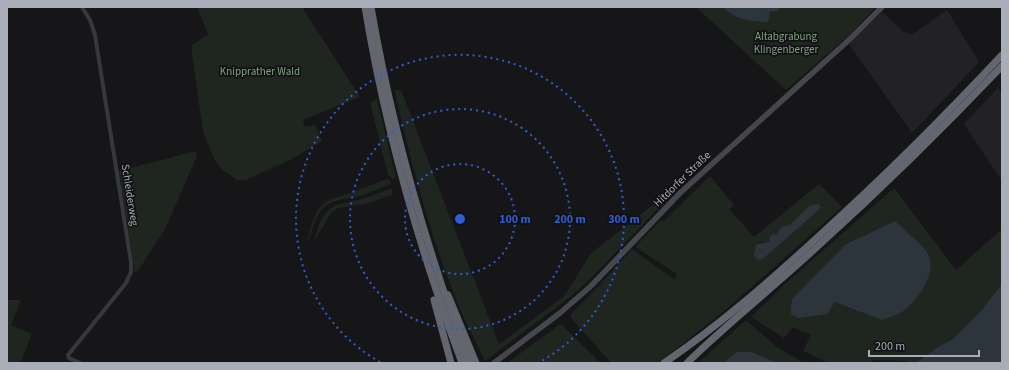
<svg xmlns="http://www.w3.org/2000/svg" width="1009" height="370" font-family="'Source Sans 3',sans-serif">
  <style>
    .built { fill: #222225 }
    .green { fill: #1e261f; fill-rule: evenodd }
    .water { fill: #2c353c }
    .lines { fill: none; stroke-linecap: round; stroke-linejoin: round }
    .minor { stroke: #37383d; stroke-width: 4 }
    .secondary { stroke: #45474d; stroke-width: 5.5 }
    .motorway { stroke: #63666e; stroke-width: 7 }
    .ring { fill: none; stroke: #325cd3; stroke-width: 2; stroke-dasharray: 2 4 }
    .labels { text-anchor: middle; dominant-baseline: central; stroke-width: 3.5; stroke-linejoin: round; paint-order: stroke }
    .park-label { font-size: 11px; fill: #7fa381; stroke: #111113 }
    .street-label { font-size: 11px; fill: #a8adb8; stroke: #111113 }
    .centre { fill: #325cd3; stroke: #111113; stroke-width: 2 }
    .ring-label { font-size: 12px; text-anchor: middle; font-weight: bold; fill: #325cd3; stroke: #111113; stroke-width: 3.5; stroke-linejoin: round; paint-order: stroke }
  </style>
  <rect width="100%" height="100%" fill="#161618"/>
  <!-- built -->
  <g class="built">
    <path d="M947,10L979,62L912,133L849,44L882,12L904,32L913,34Z"/>
    <path d="M998,88L1002,94V181L964,124Z"/>
  </g>
  <!-- green -->
  <g class="green">
    <path d="M197,7H302L360,97L303,120L305,127L315,125L322,141L292,159L246,180H237L223,170L215,161L203,132L191,46L208,34Z"/>
    <path d="M696,7H876L848,36L786,90Z"/>
    <path d="M395,90H401L499,344L563,297L571,286L590,254L681,183L682,184L589,280L570,297L485,361C474,337 461,314 452,289C427,225 410,159 395,92Z"/>
    <path d="M377,99L396,178L393,179L388,175L370,103Z"/>
    <path d="M196,151L197,156L165,229L138,271L134,272L133,258L119,171Z"/>
    <path d="M710,176L734,205L729,209L754,237L819,184L842,207L729,307L675,350L657,363H611L571,318V314L604,280L632,249L675,280L677,274L637,248L636,246L661,220L663,222ZM809,206L821,208L763,259L758,260L761,242C770,244 777,235 781,228L790,225Z"/>
    <path d="M388,179L390,181V184C379,189 367,194 355,197C344,199 331,200 323,208C314,217 312,232 308,243C308,236 310,231 312,224C319,198 334,199 356,191C367,187 377,182 388,179Z"/>
    <path d="M392,188L393,194L369,203L338,208L332,212L314,241L320,222L327,211L336,205L363,199Z"/>
    <path d="M894,188L956,270L1002,229V284L980,312L953,339L938,347L916,363H907V361L873,360L871,363H829L803,351L811,335L793,327L784,338L751,317L786,283ZM895,221L882,320L833,302L793,298L846,244Z"/>
    <path d="M7,300H21L11,325L32,334L20,363H7Z"/>
    <path d="M746,320L777,347L804,363H778L752,352H736L723,363H698Z"/>
    <path d="M559,325H562L601,363H507Z"/>
  </g>
  <!-- water -->
  <g class="water">
    <path d="M723,7H758L760,9L764,7H779L778,11H770L768,22C752,22 735,20 723,7Z"/>
    <path d="M819,204L821,208L763,259L758,260L754,255L756,245C761,243 765,243 770,241L769,238L772,234L776,235L781,227L790,225L809,206Z"/>
    <path d="M895,221C902,228 925,247 928,254C938,272 917,302 902,312C896,316 888,317 882,320L834,302L828,314L798,318L791,314V304L793,298L846,244Z"/>
    <path d="M1002,284V363H916L938,347L953,339L980,312Z"/>
    <path d="M736,352H752L778,363H723Z"/>
  </g>
  <g class="lines">
    <!-- minor -->
    <path class="minor" d="M80,363L69,358L68,355L126,283L131,272V262L95,35L90,20L82,7"/>
    <!-- secondary -->
    <path class="secondary" d="M494,363L560,313L591,286L680,193L851,38L882,7"/>
    <!-- motorway -->
    <g class="motorway">
      <path d="M365,7C385,129 419,248 462,363"/>
      <path d="M371,7C392,129 426,247 469,363"/>
      <path d="M448,295L476,363"/>
      <path d="M434,300L451,363"/>
      <path d="M664,363C720,325 771,280 821,234C884,177 944,117 1002,55"/>
      <path d="M687,363C729,322 775,286 818,246C882,188 943,128 1002,66"/>
    </g>
  </g>
  <!-- distance rings -->
  <g class="ring">
    <circle cx="460" cy="219" r="55"/>
    <circle cx="460" cy="219" r="110"/>
    <path d="M380 362A164 164 0 1 1 540 362"/>
  </g>
  <g class="labels">
    <!-- park labels -->
    <g class="park-label">
      <text x="786" y="36">Altabgrabung<tspan x="786" dy="13">Klingenberger</tspan></text>
      <text x="260" y="71">Knipprather Wald</text>
    </g>
    <!-- street labels -->
    <g class="street-label">
      <text transform="translate(682 179) rotate(-44)">Hitdorfer Straße</text>
      <text transform="translate(130 195) rotate(81)">Schleiderweg</text>
    </g>
  </g>
  <circle cx="460" cy="219" r="6" class="centre"/>
  <g class="ring-label">
    <text x="515" y="223">100 m</text>
    <text x="570" y="223">200 m</text>
    <text x="624" y="223">300 m</text>
  </g>
  <!-- border -->
  <rect width="1009" height="370" fill="none" stroke="#a8adb8" stroke-width="16"/>
  <!-- scale -->
  <path d="M869 350v6h110v-6" fill="none" stroke="#a8adb8" stroke-width="2"/>
  <text x="875" y="350" font-size="12" fill="#a8adb8" stroke="#111113" stroke-width="3" paint-order="stroke">200 m</text>
</svg>
